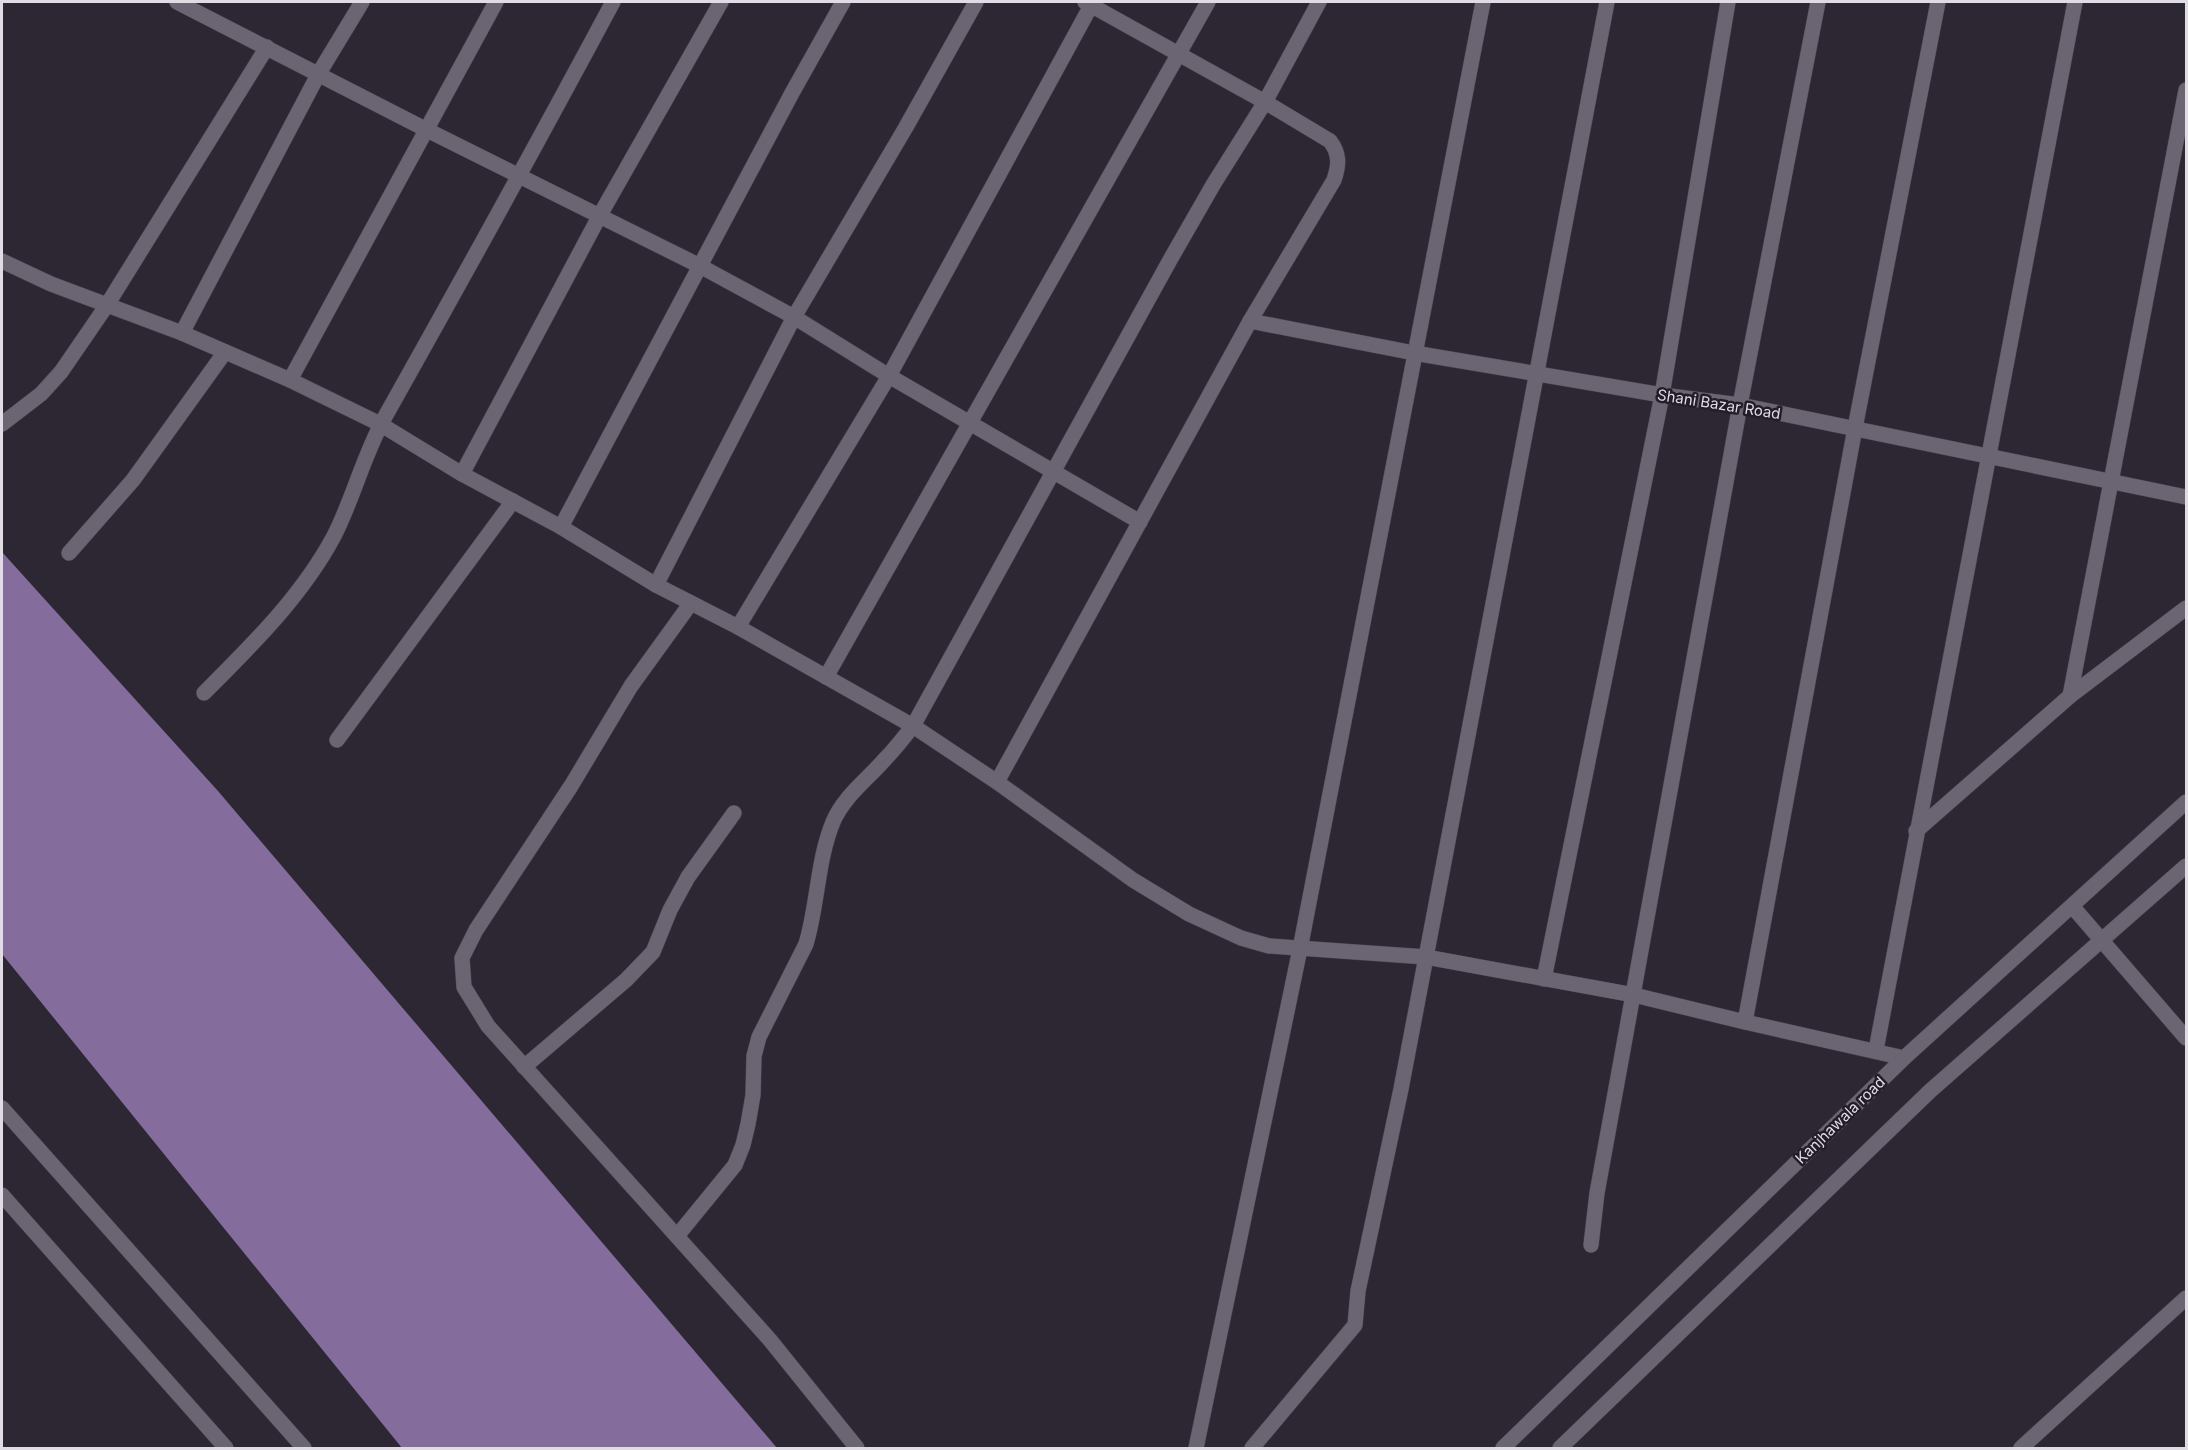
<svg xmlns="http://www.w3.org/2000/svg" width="2188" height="1450" font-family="Inter,sans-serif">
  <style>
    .water { fill: #846d9d }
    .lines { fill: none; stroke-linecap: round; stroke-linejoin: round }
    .minor-casing { stroke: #4a444f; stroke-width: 16 }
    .tertiary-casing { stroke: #4a444f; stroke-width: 16 }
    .secondary-casing { stroke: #4a444f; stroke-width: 16 }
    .minor { stroke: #6b6573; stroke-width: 15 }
    .tertiary { stroke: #6b6573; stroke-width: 15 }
    .secondary { stroke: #6b6573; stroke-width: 15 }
    .labels { text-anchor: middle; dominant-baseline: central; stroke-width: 5; stroke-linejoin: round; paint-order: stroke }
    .street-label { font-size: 15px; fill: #dfdce4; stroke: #231d29 }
  </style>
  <rect width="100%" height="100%" fill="#2c2733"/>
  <!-- water -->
  <path class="water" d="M2,552L218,791L777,1448H402L2,954Z"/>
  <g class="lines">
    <!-- minor casing -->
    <g class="minor-casing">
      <g id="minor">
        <path d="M177,2L425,129L700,266L794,317L889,376L1140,522"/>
        <path d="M2,261L51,284L182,333L290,380L380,424L462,474L561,527L656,585L738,627L913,726L997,782L1133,880L1189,914L1241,938L1269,946L1426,957L1634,995L1745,1022L1904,1058"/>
        <path d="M1250,321L1414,353L1662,395L1740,405L2186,497"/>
        <path d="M182,333L319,73L362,2"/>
        <path d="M290,380L496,2"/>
        <path d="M2,424L41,394L61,372L107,305L267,47"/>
        <path d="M462,474L600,215L721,2"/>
        <path d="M561,527L792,93L843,2"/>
        <path d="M69,553L133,480L225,352"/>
        <path d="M656,585L794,317L906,127L976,2"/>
        <path d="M691,603L631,686L571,786L476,930L462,958L464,987L488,1026L770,1340L857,1448"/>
        <path d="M738,627L889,376L1093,2"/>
        <path d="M826,677L1208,2"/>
        <path d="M204,693C252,645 302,596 334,536C354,497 364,453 386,415C463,278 539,140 613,2"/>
        <path d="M2070,696L2186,90"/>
        <path d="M337,740L513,501"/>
        <path d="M997,782L1250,321L1334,180C1339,165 1340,154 1330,141L1265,102L1085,2"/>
        <path d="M1916,831L2070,696L2186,608"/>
        <path d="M2072,906L2186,1038"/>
        <path d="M1544,979L1662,395L1728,2"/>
        <path d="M1745,1022L1855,428L1938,2"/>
        <path d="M1876,1050L2075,2"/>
        <path d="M524,1067L626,980L653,952L670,910L688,877L734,813"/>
        <path d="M677,1236L735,1165L743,1145L748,1124L753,1095L754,1056L759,1037L806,944C818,904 817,861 833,822C844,796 868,779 886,758C896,748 904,737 913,726L1170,260L1213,185L1265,102L1319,2"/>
        <path d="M1591,1245L1597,1193L1740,405L1818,2"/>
        <path d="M1196,1448L1300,949L1483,2"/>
        <path d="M1252,1448L1355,1325L1358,1291L1401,1089L1607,2"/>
        <path d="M2021,1448L2186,1298"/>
      </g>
    </g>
    <!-- tertiary casing -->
    <g class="tertiary-casing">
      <g id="tertiary">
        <path d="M2,1108L304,1448"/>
        <path d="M2,1195L226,1448"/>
      </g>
    </g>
    <!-- secondary casing -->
    <g class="secondary-casing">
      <g id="secondary">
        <path d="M1503,1448L1904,1058L2186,802"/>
        <path d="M1560,1448L1930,1091L2186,866"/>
      </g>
    </g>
    <!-- minor -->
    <use href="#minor" class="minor"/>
    <!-- tertiary -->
    <use href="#tertiary" class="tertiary"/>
    <!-- secondary -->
    <use href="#secondary" class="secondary"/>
  </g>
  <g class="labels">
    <!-- street labels -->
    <g class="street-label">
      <text transform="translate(1719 404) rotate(9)">Shani Bazar Road</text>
      <text transform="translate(1840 1120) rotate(-44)">Kanjhawala road</text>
    </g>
  </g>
  <!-- border -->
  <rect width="2188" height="1450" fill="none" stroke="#dfdce4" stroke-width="6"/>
</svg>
